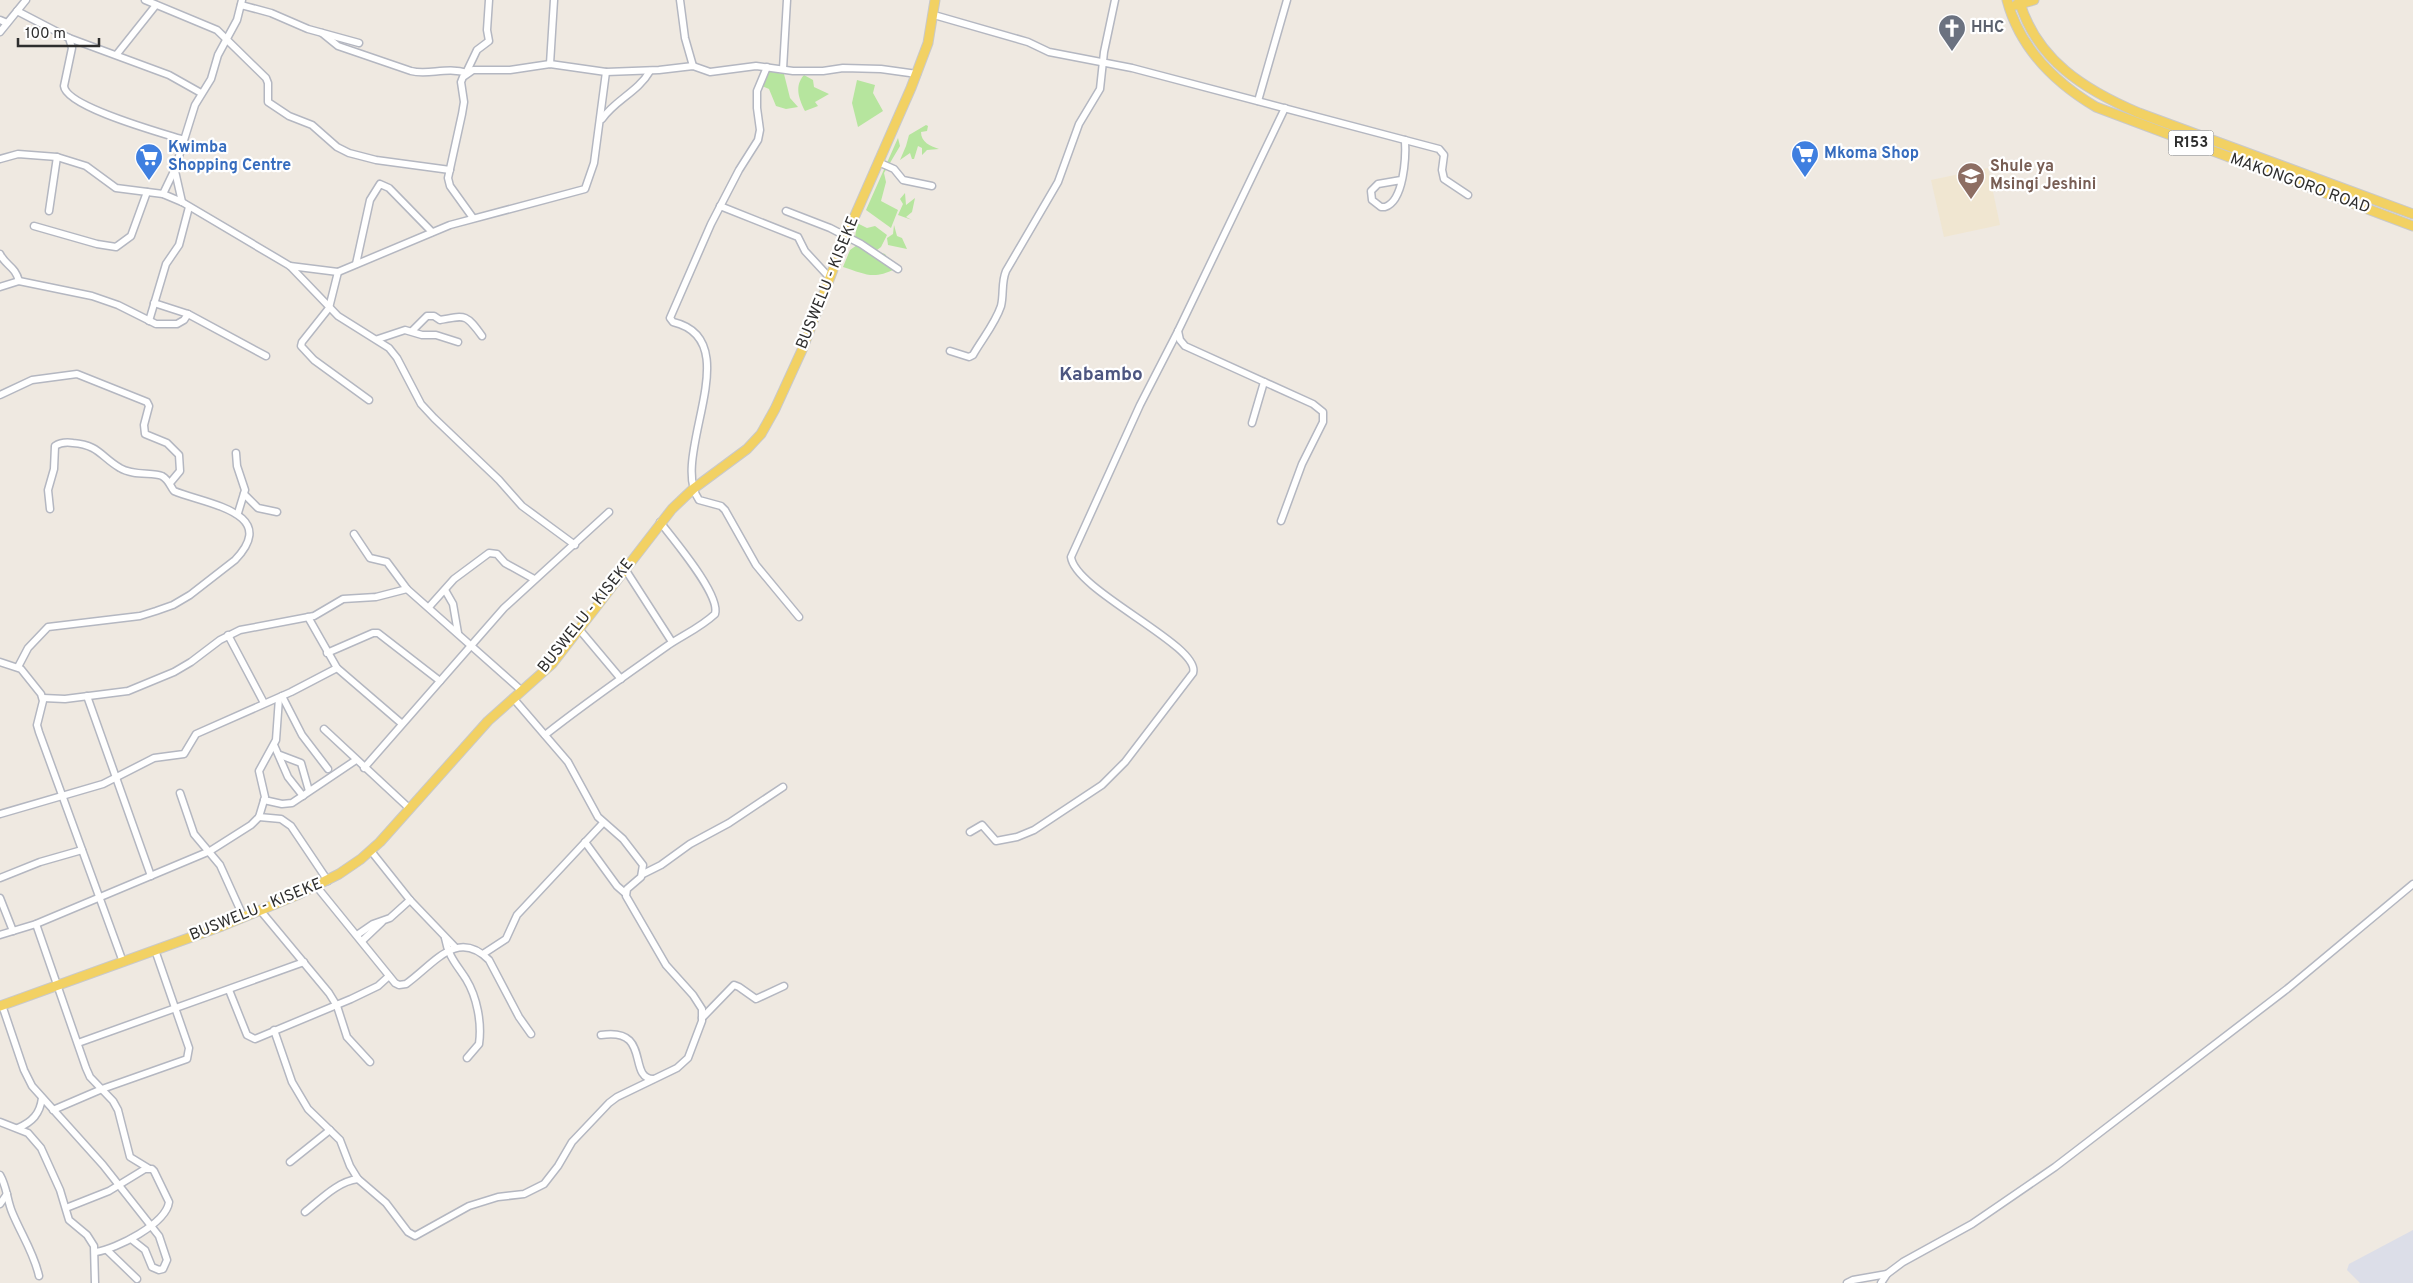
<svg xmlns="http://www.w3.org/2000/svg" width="2413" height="1283" font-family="Overpass,sans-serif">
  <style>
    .education { fill: #f0e6d1 }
    .airport { fill: #dcdee8 }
    .green { fill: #b6e59e }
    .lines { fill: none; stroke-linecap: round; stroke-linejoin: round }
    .minor-casing { stroke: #b4b7c1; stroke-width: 9 }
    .major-casing { stroke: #c9c9c9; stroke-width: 11 }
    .minor { stroke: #fff; stroke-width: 6 }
    .major { stroke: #f2d163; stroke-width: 9 }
    .labels { text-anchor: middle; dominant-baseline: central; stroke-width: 4.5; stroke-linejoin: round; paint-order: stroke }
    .shield { fill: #fff; stroke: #6d6d6d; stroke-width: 1 }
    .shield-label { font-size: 15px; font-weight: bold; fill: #2e2e2e }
    .worship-label { font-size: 16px; font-weight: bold; fill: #5b616d; stroke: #fff; text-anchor: start }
    .shop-label { font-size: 16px; font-weight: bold; fill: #366cbe; stroke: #fff; text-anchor: start }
    .education-label { font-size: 16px; font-weight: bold; fill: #785e54; stroke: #fff; text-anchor: start }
    .street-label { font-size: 16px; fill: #2e2e2e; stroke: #fff }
    .quarter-label { font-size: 19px; font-weight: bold; fill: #4d5680; stroke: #fff }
  </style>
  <rect width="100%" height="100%" fill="#efe9e1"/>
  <!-- education -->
  <path class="education" d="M1988,168L2000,225L1944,237L1931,180Z"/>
  <!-- airport -->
  <path class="airport" d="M2413,1230V1283H2360L2347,1270L2349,1264Z"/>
  <!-- green -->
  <g class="green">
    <path d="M766,71L784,74L790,98L798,107L786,109L776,106L769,89L762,86Z"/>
    <path d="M804,75L813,80L814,87L829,94L815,102L818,106L805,111C799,99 794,86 804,75Z"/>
    <path d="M857,80L875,85L873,93L883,111L858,127L852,103Z"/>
    <path d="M926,125L928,126L927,131L921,132C921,142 930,146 939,149L927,150L922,155V148L918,146L914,159H912L910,153L900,160L906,146L909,135Z"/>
    <path d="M898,138L900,146L884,173L886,182L881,201L898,210L891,228L866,210Z"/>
    <path d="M905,193L906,205L915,198L912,212L906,217L912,220L898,215L903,204L900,199Z"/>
    <path d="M857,223L867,228L875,226L887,235L881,247L877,250L857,242L849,245L855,238Z"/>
    <path d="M894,225L897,236L902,238L907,249L888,245L887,238L893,234Z"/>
    <path d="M857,245L885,254L895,269C873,280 865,274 843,267L850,250Z"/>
  </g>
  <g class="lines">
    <!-- minor casing -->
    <g class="minor-casing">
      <g id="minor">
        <path d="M145,0L217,30L266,78L268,83V102L289,116L312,125L337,147L349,153L376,160L450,170"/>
        <path d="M680,0L685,38L693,66"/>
        <path d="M241,5L271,13L308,29L359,43"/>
        <path d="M17,11L69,38L72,48L64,86C66,107 162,133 184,140"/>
        <path d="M934,15L1028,42L1049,52L1132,68L1439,149L1444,155L1442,170L1444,179L1468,195"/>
        <path d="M0,20L7,23"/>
        <path d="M0,32L26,0"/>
        <path d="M322,33L338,46L411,71C429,76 445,66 468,73"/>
        <path d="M69,38L169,75L201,93"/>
        <path d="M117,54L156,5"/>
        <path d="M550,64L554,0"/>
        <path d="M767,67L757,91V108L760,130L758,140L739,170L711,224L670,318L673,322C750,340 668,457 699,500L721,506L725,510L756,565L799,617"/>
        <path d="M783,69L787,0"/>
        <path d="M466,73L477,50L489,41L487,30L489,0"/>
        <path d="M1258,101L1287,0"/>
        <path d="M602,119C615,100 638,92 650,71"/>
        <path d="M0,159L18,154L57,157L86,166L116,188L163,194L182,202L290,266L338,316L389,348L397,358L421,404L434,418L499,480L522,506L575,545"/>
        <path d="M878,162L894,169L903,180L932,186"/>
        <path d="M175,171L182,202"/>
        <path d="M1401,180L1378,184L1371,191L1372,200L1381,207H1385C1404,201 1406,157 1405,140"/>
        <path d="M163,194L175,169L195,105L211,79L218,55L237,20L242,0"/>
        <path d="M720,206L798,237L805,251L829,277"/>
        <path d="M49,211L57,157"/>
        <path d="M786,211L830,228L861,244L898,269"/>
        <path d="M473,218L450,186L448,178L462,114L464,102L461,82L463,77L473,70H510L550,64L606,72L659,70L693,66L710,72L756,66L793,71H823L843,68L881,69L917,74"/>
        <path d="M34,226L97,244L116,247L131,236L147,192"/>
        <path d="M0,254C6,266 15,266 19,281"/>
        <path d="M356,264L370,200L380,184L389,188L432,232"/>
        <path d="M290,266L338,272L450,225L585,189L594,163L606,72"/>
        <path d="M338,272L329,308L302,342L301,346L314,360L369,400"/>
        <path d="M0,287L19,281L92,296L118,305L156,324H177L184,320L188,314"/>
        <path d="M154,303L188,314L266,356"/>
        <path d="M149,321L166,264L179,245L189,207"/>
        <path d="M412,331L427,316H434L440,320C466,315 466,314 482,336"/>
        <path d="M1178,331L1180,340L1185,346L1313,404L1323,412V422L1302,464L1281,521"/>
        <path d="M378,339L405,330L422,335H436L458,342"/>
        <path d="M950,351L969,357L973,355C982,339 995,324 1001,306C1004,294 1001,283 1006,271L1058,182L1079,124L1100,89L1104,52L1115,0"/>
        <path d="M0,395L32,380L77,374L147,402L149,406L144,425L145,434L167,443L179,455L180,471L170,483"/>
        <path d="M1252,423L1264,382"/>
        <path d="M236,453L237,466L245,490L238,513"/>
        <path d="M244,494L258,508L277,512"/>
        <path d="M354,534L370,558L387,562L407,589L522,691"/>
        <path d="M625,569L672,642"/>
        <path d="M445,590L453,604L458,633"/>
        <path d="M429,607L454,579L489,553L497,554L505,563L534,579"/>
        <path d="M308,617L337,668L401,723"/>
        <path d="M579,629L621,679"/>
        <path d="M228,635L264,703"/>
        <path d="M327,653L373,633H378L440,681"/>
        <path d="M0,662L21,669L41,694L43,701L37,725L39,732L123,962"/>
        <path d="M18,667L28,648L48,627L140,616L156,611L173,605L190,595L235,560C281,512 205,504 174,491C170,486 169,480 162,476C153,472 133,476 120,468C101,457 99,445 73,443C66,442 61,442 55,446L54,469L48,490L50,509"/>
        <path d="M87,696L151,876"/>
        <path d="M282,696L302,735L328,769"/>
        <path d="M43,698L65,699L128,691L174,672L191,662L220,640L240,630L314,616L343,599L376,597L407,589"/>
        <path d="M324,729L410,809"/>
        <path d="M545,735C584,704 626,675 667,646C683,635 700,628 715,614C721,595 673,539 660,522"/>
        <path d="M274,745L288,777L303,796"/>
        <path d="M280,755L301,763L309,791"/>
        <path d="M364,768L504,608L609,512"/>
        <path d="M180,793L194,834L220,865L243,916"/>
        <path d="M264,800L282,804L292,803L356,760"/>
        <path d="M0,814L103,784L154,758L184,754L196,734L291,692L337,668"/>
        <path d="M259,817L281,819L291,826L328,881"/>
        <path d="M970,832L982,825L996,841L1017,837L1034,830L1102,785L1125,762L1193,673C1202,646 1075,591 1071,557L1140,405L1178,331L1285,108"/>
        <path d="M585,842L617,886L625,893"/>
        <path d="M371,851L410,900L455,947"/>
        <path d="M643,874L661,865L690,844L729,823L783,787"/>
        <path d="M0,878L40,862L82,850"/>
        <path d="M317,887L395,983L399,985L406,984C434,964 457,928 489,960L519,1017L531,1034"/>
        <path d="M0,898L13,931"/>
        <path d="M260,910L329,993L337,1006L347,1037L370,1062"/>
        <path d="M36,924L86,1068L90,1077L113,1101L118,1110L130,1157L148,1168"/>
        <path d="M0,935L36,924L210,851L251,825L259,817L265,797L259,771L276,740L279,698"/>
        <path d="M357,935L373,924L390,918L410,900"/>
        <path d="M445,938C448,956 457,965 466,979C477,997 482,1023 479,1044L467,1058"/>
        <path d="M362,941L382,922"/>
        <path d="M483,954L506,939L517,915L603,823"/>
        <path d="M229,990L247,1035L255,1039L351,999L378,986L389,976"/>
        <path d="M2,1005L24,1070L32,1086L103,1165L159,1236L167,1260L163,1269L159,1270L152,1267L145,1250L131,1239"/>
        <path d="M702,1018L734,985L739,987L756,999L784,986"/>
        <path d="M274,1030L292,1082L308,1109L340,1140L350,1166L358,1179L386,1203L408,1232L415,1236L469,1206L498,1197L524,1194L544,1184L558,1166L572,1142L609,1103L617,1097L677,1068L688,1058L702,1021V1009L693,995L666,965L626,896L627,889L641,877L643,865L623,839L598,817L568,762L513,698"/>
        <path d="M601,1035C652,1027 627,1078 653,1079"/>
        <path d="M78,1043L304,962"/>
        <path d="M53,1110L102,1089L187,1059L189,1048L155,950"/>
        <path d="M0,1122L28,1133L41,1148L60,1190L69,1220L87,1235L94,1246L95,1283"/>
        <path d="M18,1128C32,1122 40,1114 42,1098"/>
        <path d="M290,1162L330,1130"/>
        <path d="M0,1175C7,1187 7,1200 12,1212C21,1234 34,1253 39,1276"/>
        <path d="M0,1204L7,1194"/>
        <path d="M66,1208L109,1191L145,1169H152L154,1171L169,1202C166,1224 116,1249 96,1252"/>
        <path d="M305,1212C320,1200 338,1181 358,1179"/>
        <path d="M107,1250L137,1279"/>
        <path d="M1847,1283L1853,1280L1887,1274"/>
        <path d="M1881,1283L1887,1274L1903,1262L1972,1224L2055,1167L2287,989L2413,884"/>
      </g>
    </g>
    <!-- major casing -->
    <g class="major-casing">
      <g id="major">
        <path d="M2007,0C2020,49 2054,82 2096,107L2413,226"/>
        <path d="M2019,0C2036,60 2085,90 2139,113L2413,214"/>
        <path d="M2016,5L2034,0"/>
        <path d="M0,1006L222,926L297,895L339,874L361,859L380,842L488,721L552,664L672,509L693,489L747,449L761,434L775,409L802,350L846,236L911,88L928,43L935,0"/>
      </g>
    </g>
    <!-- minor -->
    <use href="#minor" class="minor"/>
    <!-- major -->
    <use href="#major" class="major"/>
  </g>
  <!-- icons -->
  <defs>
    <g id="church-pin" transform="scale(1.4375)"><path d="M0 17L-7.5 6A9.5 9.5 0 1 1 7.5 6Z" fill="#6b7280" stroke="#fff"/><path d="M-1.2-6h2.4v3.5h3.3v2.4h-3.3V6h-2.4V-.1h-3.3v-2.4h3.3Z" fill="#fff"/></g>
    <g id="supermarket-pin" transform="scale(1.4375)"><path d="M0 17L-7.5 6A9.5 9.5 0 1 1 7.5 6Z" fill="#3f7fe0" stroke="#fff"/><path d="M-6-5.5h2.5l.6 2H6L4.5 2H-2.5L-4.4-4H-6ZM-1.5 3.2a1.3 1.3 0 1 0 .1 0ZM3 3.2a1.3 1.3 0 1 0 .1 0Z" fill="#fff"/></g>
    <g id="school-pin" transform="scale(1.4375)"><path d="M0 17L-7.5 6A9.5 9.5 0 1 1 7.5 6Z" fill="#8d6e63" stroke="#fff"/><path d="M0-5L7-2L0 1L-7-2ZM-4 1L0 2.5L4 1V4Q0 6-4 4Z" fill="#fff"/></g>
  </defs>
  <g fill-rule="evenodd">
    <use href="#church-pin" x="1952" y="28"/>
    <use href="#supermarket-pin" x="1805" y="154"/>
    <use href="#supermarket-pin" x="149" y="157"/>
    <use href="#school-pin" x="1971" y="176"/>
  </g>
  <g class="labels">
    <!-- shield labels -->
    <rect class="shield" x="2168.5" y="130.5" width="45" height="25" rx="4"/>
    <g class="shield-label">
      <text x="2191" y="143">R153</text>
    </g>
    <!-- worship labels -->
    <g class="worship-label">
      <text x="1971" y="28">HHC</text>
    </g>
    <!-- shop labels -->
    <g class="shop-label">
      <text x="168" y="148">Kwimba<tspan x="168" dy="18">Shopping Centre</tspan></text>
      <text x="1824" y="154">Mkoma Shop</text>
    </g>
    <!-- education labels -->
    <g class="education-label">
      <text x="1990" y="167">Shule ya<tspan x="1990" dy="18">Msingi Jeshini</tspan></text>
    </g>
    <!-- street labels -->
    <g class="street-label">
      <text transform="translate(2300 184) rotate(20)">MAKONGORO ROAD</text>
      <text transform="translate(828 283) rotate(-68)">BUSWELU - KISEKE</text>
      <text transform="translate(586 616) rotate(-51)">BUSWELU - KISEKE</text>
      <text transform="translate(256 910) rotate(-22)">BUSWELU - KISEKE</text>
    </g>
    <!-- quarter labels -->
    <g class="quarter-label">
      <text x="1101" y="375">Kabambo</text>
    </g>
  </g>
  <!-- scale -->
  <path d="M18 38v8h81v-8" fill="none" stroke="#2e2e2e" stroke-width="2.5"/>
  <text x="25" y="38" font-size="15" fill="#2e2e2e" stroke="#ffffff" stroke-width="4" paint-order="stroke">100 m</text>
</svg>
